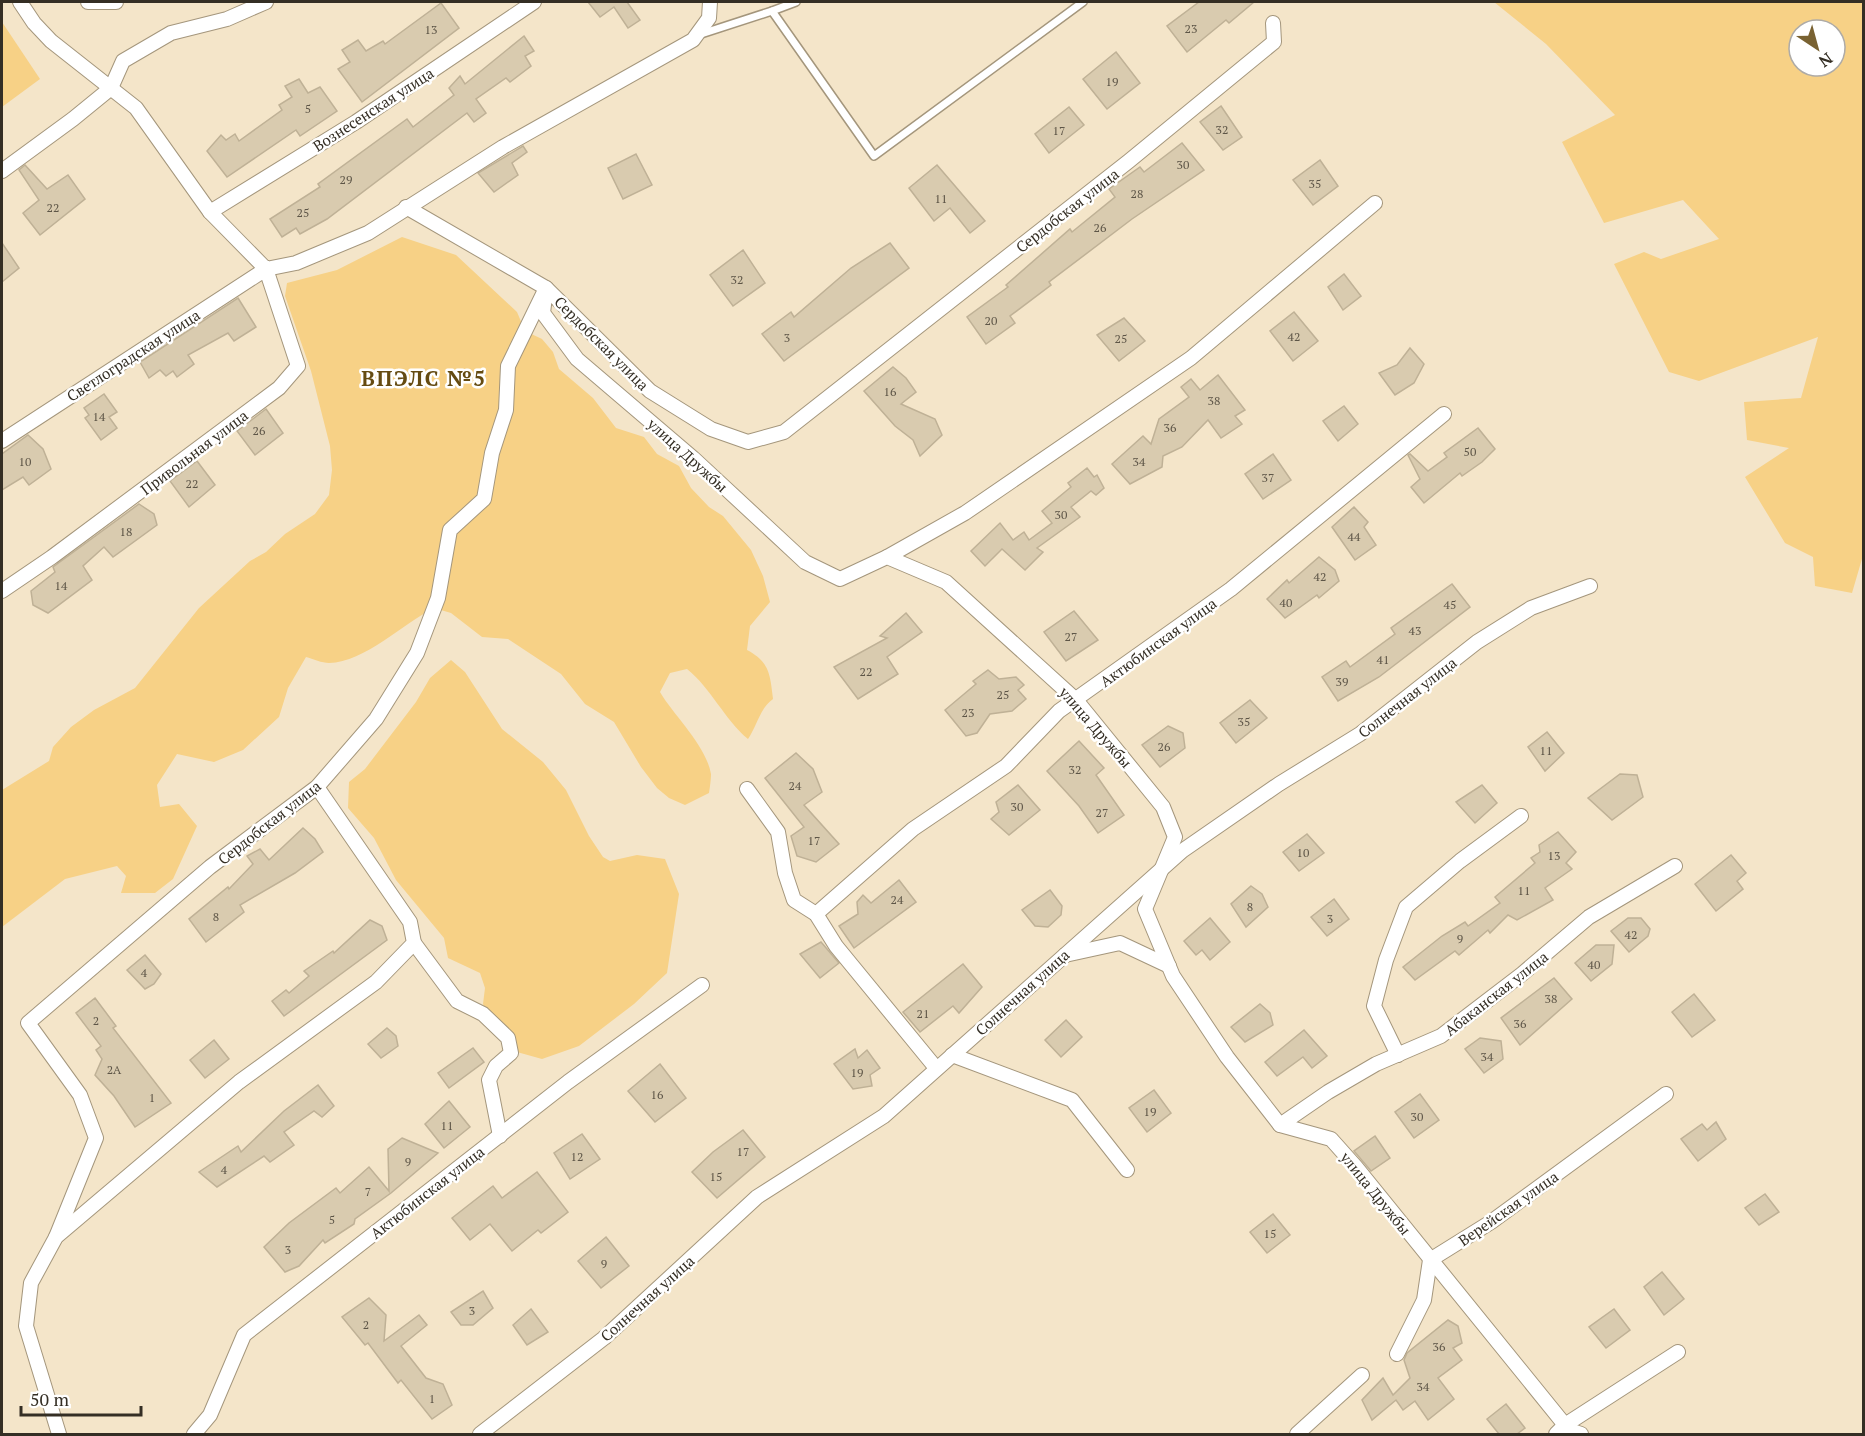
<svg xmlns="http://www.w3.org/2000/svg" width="1865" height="1436" font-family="'PT Serif',serif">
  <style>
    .green { fill: #f7d186; fill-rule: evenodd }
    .building { fill: #d9cbaf; stroke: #bfb196; stroke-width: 1.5 }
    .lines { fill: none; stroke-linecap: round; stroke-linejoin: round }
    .lane-casing { stroke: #a4967c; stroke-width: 10 }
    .street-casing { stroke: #a4967c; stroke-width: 16 }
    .lane { stroke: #fff; stroke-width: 7 }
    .street { stroke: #fff; stroke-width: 14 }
    .labels { text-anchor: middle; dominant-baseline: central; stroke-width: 5; stroke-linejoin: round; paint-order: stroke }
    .number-label { font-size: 12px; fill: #5d5547 }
    .street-label { font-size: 15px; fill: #342e24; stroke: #fff }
    .district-label { font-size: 21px; font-weight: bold; letter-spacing: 1.5px; fill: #654b11; stroke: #fff }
  </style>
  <rect width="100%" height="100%" fill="#f4e5c9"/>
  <!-- green -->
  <g class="green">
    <path d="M1494,2H1863L1864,552L1852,593L1815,586L1813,557L1785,543L1745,477L1789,448L1747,440L1744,402L1801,398L1818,337L1699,381L1669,372L1614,264L1644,252L1661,259L1719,239L1683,200L1604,223L1562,142L1615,115L1546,44ZM1799,30H1835V66H1799Z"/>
    <path d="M2,22L40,79L2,107Z"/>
    <path d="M402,237L456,255L517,312L525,331L542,339L553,352L559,369L593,398L616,428L644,437L657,454L679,466L691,488L709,507L723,516L751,550L763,576L770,602L750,626L747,650C770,662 770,675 773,699C760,708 757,726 748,739C724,719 711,688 687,669L670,673L660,692C674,716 706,745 711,774C711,779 710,787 709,793L685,805L669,798L657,788L641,767L614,722L585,704L561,674L508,639L482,637L451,613L434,608C402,624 365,662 329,663C322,663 313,659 306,657L288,688L279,717L243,750L214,762L177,754L157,785L160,807L179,804L197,826L173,879L155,893H121L126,876L117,866L65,879L2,927V790L49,761L53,747L71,727L94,710L135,688L199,608L250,561L266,552L285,534L315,514L329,495L332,470L330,446L311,371L285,296L287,283L337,270Z"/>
    <path d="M451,660L465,672L502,729L543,762L566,790L589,836L603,857L610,861L637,855L665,859L679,894L667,973L634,1004L579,1046L542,1059L506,1049L483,1004L485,988L480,973L448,958L444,938L396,880L374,838L348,808L349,782L365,769L416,702L430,678Z"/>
  </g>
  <!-- building -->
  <g class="building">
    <path d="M588,2H627L640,20L628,28L614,7L600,17Z"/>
    <path d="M1199,2H1254L1229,23L1226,20L1187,52L1167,26Z"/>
    <path d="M441,3L459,28L362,102L338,69L350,62L342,50L358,40L366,51L383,41L385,44Z"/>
    <path d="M524,36L534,51L525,56L531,66L510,82L506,78L476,99L486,113L474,122L467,113L327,219L300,234L296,228L282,237L270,219L320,187L318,184L407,119L413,127L454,95L449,88L460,76L465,84Z"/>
    <path d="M1116,52L1140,83L1107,109L1083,79Z"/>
    <path d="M299,79L308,93L320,87L337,111L300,136L296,130L227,177L207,151L221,135L226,140L235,134L239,141L282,110L279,105L292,97L285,86Z"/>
    <path d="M1221,106L1242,137L1223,150L1200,122Z"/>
    <path d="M1069,107L1084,125L1049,153L1035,134Z"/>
    <path d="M1182,143L1204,170L1132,219L1049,282L1051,285L1010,316L1015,323L986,344L967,317L1008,287L1006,285L1070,229L1072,232L1115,197L1109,189L1140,167L1144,172Z"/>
    <path d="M523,146L527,152L512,163L518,175L494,192L478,173Z"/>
    <path d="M636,154L652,185L623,199L608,168Z"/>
    <path d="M1320,160L1338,186L1313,205L1293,180Z"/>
    <path d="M25,165L47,189L68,175L85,199L40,235L23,213L39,200L19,170Z"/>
    <path d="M937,165L985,221L970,233L950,208L934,221L909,188Z"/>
    <path d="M2,243L19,268L2,282Z"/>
    <path d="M890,243L909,268L784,361L762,334L791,312L794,317L851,268Z"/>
    <path d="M743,250L765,283L733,306L710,275Z"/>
    <path d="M1344,274L1361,296L1343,310L1328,287Z"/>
    <path d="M238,298L256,327L234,341L228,333L188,355L194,364L177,377L173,371L166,376L160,370L149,378L140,362Z"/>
    <path d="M1294,312L1318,341L1293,361L1270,331Z"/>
    <path d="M1124,318L1145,341L1119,361L1097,335Z"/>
    <path d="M1410,348L1424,364L1414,383L1395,395L1379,373L1397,365Z"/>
    <path d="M893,367L906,378L916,392L901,404L935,419L942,435L920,456L913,440L895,426L864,391Z"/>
    <path d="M1218,375L1245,410L1235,416L1242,424L1221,438L1208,420L1182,447L1163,456L1162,467L1130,484L1112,464L1143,436L1151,444L1159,419L1189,397L1181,387L1191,379L1200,390Z"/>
    <path d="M104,394L117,412L109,417L117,428L101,440L85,418L89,415L84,408Z"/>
    <path d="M1344,406L1358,424L1338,441L1323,421Z"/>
    <path d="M266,409L283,433L255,455L237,431Z"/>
    <path d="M1478,428L1495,449L1482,462L1462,476L1460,473L1424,503L1411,487L1420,479L1408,455L1410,454L1428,471L1447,457L1444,453Z"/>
    <path d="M28,435L43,449L51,469L29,485L23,477L2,490V454Z"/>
    <path d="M1273,454L1291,480L1263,499L1245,474Z"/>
    <path d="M197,461L215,485L189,507L170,481Z"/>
    <path d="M1087,468L1094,477L1097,475L1104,488L1096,495L1091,491L1071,507L1080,517L1037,548L1043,552L1025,570L1002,549L985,566L971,551L1000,523L1013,540L1024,532L1029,540L1052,523L1042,511L1071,487L1068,483Z"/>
    <path d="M139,504L154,514L157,525L113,557L104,547L83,566L92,580L48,613L33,605L31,591L55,572L53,567Z"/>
    <path d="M1354,507L1368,522L1364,527L1376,545L1355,560L1332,527Z"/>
    <path d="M1319,557L1335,570L1339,581L1319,598L1317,595L1285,618L1267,599L1287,580L1289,583Z"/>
    <path d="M1452,584L1470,607L1379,677L1338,701L1322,677L1346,661L1350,667L1395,634L1391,628Z"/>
    <path d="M1074,611L1098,640L1066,661L1044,632Z"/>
    <path d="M906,613L922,632L887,657L898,674L858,699L834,667L887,638L880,636Z"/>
    <path d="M988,670L999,679L1016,677L1024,685L1018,690L1026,699L1012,711L990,714L977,733L966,736L945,710L976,684L973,681Z"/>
    <path d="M1250,700L1267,718L1236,743L1220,723Z"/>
    <path d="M1168,726L1183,733L1185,748L1160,767L1142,745Z"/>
    <path d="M1547,732L1564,753L1545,771L1528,747Z"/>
    <path d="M1079,741L1104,768L1096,775L1124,815L1098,833L1079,806L1047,771Z"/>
    <path d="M796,753L813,769L822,792L804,805L839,844L816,862L797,856L791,836L804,827L765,778Z"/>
    <path d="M1620,774L1637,775L1643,797L1612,820L1588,798Z"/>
    <path d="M1018,785L1040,810L1009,835L991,819L999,812L996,802Z"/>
    <path d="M1482,785L1497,803L1475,823L1456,802Z"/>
    <path d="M303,828L315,839L323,852L295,873L240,905L244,912L206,942L189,919L228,887L229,889L253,864L247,856L260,849L269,860Z"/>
    <path d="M1558,832L1576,852L1566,863L1572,869L1545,888L1553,900L1517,920L1508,915L1490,933L1488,930L1459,955L1455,951L1415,980L1403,967L1442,936L1465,922L1468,926L1500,903L1495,897L1535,863L1531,858L1540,852L1539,845Z"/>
    <path d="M1307,834L1324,853L1299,871L1283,852Z"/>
    <path d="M1731,855L1746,873L1737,881L1743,889L1716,911L1695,884Z"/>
    <path d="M899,880L916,902L854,948L839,926L858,914L857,902L863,895L871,903Z"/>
    <path d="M1251,886L1262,894L1268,907L1246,927L1231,904Z"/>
    <path d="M1050,890L1062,906L1061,915L1048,927L1035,926L1022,910Z"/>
    <path d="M1334,899L1349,919L1327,936L1311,917Z"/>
    <path d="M1210,918L1230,942L1210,960L1202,950L1196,955L1184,941Z"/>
    <path d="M1628,918H1641L1650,929L1648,936L1629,952L1611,931Z"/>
    <path d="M370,920L382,926L387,940L284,1016L272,1001L286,990L289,993L309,976L304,971L333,951L334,953Z"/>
    <path d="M821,942L839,963L820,978L800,954Z"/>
    <path d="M1596,945H1614L1612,964L1591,981L1575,963Z"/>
    <path d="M145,955L161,974L154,984L145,989L127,970Z"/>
    <path d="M963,964L982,987L959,1013L953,1006L920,1032L903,1012Z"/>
    <path d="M1554,978L1572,999L1520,1045L1501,1018Z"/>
    <path d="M1694,994L1715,1020L1692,1037L1672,1012Z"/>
    <path d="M95,998L116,1026L113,1028L171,1103L135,1127L114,1096L95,1075L102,1059L96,1050L101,1046L76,1013Z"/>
    <path d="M1260,1004L1270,1013L1273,1025L1245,1042L1231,1027Z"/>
    <path d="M1066,1020L1082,1037L1061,1057L1045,1040Z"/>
    <path d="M387,1028L396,1036L398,1046L381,1058L368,1044Z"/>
    <path d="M1304,1030L1327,1056L1312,1068L1303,1057L1277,1076L1265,1062Z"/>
    <path d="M1480,1038L1501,1041L1503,1059L1484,1073L1465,1049Z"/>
    <path d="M214,1040L229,1059L205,1078L190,1060Z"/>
    <path d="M473,1048L484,1062L449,1088L438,1073Z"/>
    <path d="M855,1049L858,1058L867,1050L880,1068L870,1075L872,1086L853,1089L834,1064Z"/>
    <path d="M660,1064L686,1098L655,1122L628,1091Z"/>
    <path d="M318,1085L334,1106L322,1117L314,1111L284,1132L294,1145L270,1162L264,1156L217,1187L199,1172L238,1146L241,1152L284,1111Z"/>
    <path d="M1154,1090L1171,1113L1147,1132L1129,1108Z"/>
    <path d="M1420,1094L1439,1120L1414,1138L1395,1112Z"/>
    <path d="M449,1101L470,1127L444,1148L425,1124Z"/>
    <path d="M1716,1122L1726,1139L1698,1161L1681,1139L1702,1124L1707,1130Z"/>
    <path d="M743,1130L765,1157L717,1198L692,1172L713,1152Z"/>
    <path d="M582,1134L600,1159L570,1179L554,1153Z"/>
    <path d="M1375,1136L1390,1158L1371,1171L1354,1151Z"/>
    <path d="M402,1138L438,1153L391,1193L355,1219L354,1224L325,1243L323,1240L299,1266L285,1272L264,1247L289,1223L336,1188L340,1193L369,1167L389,1191L388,1149Z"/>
    <path d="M537,1172L568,1212L541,1233L538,1230L512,1251L490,1224L470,1240L452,1218L493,1186L502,1198Z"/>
    <path d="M1765,1194L1779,1212L1759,1225L1745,1208Z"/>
    <path d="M1273,1214L1290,1235L1267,1253L1250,1232Z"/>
    <path d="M606,1237L629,1266L601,1288L578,1261Z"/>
    <path d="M1662,1272L1684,1299L1664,1315L1644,1287Z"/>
    <path d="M483,1291L493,1308L473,1325H461L451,1312Z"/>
    <path d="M369,1298L386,1315L384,1341L419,1315L427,1325L401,1346L426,1378L443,1384L452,1405L432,1419L401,1380L398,1383L368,1343L365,1345L342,1317Z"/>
    <path d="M531,1309L548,1332L527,1345L513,1325Z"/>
    <path d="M1614,1309L1630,1330L1606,1348L1589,1327Z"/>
    <path d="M1448,1320L1458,1326L1462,1343L1453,1348L1462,1360L1438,1378L1454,1399L1428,1420L1415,1401L1403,1410L1396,1400L1372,1420L1362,1400L1383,1378L1393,1395L1410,1378L1404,1360L1407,1353Z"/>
    <path d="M1506,1404L1525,1428L1517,1434H1499L1487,1419Z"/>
  </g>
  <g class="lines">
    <!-- lane casing -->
    <g class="lane-casing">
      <g id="lane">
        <path d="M772,11L796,2"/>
        <path d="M698,35L772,11L874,156L1083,2"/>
      </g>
    </g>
    <!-- street casing -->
    <g class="street-casing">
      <g id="street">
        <path d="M20,2L34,23L51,41L136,108L210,212L266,269L296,263L368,233L503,147L693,40L709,18L710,2"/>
        <path d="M88,2H116"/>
        <path d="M2,171L73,119L111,88L123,61L171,33L227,19L266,2"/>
        <path d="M406,207L546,288L543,313L577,359L693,458L805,562L840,579L887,557L946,582L1076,700L1163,807L1175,837L1145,909L1173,976L1227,1057L1280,1125L1331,1139L1356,1167L1569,1430L1581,1434"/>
        <path d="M210,212L356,122L534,2"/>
        <path d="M2,441L266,269L298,366L279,388L52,557L2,591"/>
        <path d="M887,557L965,513L1191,358L1375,203"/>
        <path d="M747,789L778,832L785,873L794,900L816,914L836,946L936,1068"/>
        <path d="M816,914L913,829L1006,766L1059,711L1231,589L1444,414"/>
        <path d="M414,943L457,1001L483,1014L508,1038L511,1053L496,1066L489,1080L500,1136"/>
        <path d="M1065,955L1120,943L1169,966"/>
        <path d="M952,1055L1072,1100L1127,1170"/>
        <path d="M1398,1055L1374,1006L1386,960L1406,907L1460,861L1521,816"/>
        <path d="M1280,1125L1328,1092L1376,1064L1441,1036L1522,974L1589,917L1675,866"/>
        <path d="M56,1237L96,1138L80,1095L28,1023L210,867L317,787L376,719L417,653L438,598L450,530L484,499L492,453L506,410L508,366L546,288L650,391L711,429L748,442L784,432L1129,161L1274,42L1273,23"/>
        <path d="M1397,1354L1424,1300L1430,1260L1491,1222L1666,1094"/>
        <path d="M59,1434L26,1326L31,1283L56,1237L239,1082L376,982L414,943L410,922L317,787"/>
        <path d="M194,1434L210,1415L244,1335L568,1082L702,985"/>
        <path d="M480,1434L604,1338L757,1197L884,1116L1182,851L1279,784L1360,734L1477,642L1531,608L1590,586"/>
        <path d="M1297,1434L1362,1375"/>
        <path d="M1556,1434L1565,1425L1678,1352"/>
      </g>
    </g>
    <!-- lane -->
    <use href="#lane" class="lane"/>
    <!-- street -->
    <use href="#street" class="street"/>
  </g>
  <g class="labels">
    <!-- number labels -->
    <g class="number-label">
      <text x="1191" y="28">23</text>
      <text x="431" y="29">13</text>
      <text x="1112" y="81">19</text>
      <text x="308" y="108">5</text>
      <text x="1222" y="129">32</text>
      <text x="1059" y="130">17</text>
      <text x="1183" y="164">30</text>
      <text x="346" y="179">29</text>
      <text x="1315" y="183">35</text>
      <text x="1137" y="193">28</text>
      <text x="941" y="198">11</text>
      <text x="53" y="207">22</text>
      <text x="303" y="212">25</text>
      <text x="1100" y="227">26</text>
      <text x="737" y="279">32</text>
      <text x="991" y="320">20</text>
      <text x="1294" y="336">42</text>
      <text x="787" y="337">3</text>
      <text x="1121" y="338">25</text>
      <text x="890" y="391">16</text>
      <text x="1214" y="400">38</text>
      <text x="99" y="416">14</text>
      <text x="1170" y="427">36</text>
      <text x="259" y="430">26</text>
      <text x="1470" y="451">50</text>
      <text x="25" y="461">10</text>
      <text x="1139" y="461">34</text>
      <text x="1268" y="477">37</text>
      <text x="192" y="483">22</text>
      <text x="1061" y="514">30</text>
      <text x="126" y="531">18</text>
      <text x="1354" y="536">44</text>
      <text x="1320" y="576">42</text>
      <text x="61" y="585">14</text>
      <text x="1286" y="602">40</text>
      <text x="1450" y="604">45</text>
      <text x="1415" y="630">43</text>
      <text x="1071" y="636">27</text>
      <text x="1383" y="659">41</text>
      <text x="866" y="671">22</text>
      <text x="1342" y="681">39</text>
      <text x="1003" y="694">25</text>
      <text x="968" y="712">23</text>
      <text x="1244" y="721">35</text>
      <text x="1164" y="746">26</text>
      <text x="1546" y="750">11</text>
      <text x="1075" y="769">32</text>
      <text x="795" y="785">24</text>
      <text x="1017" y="806">30</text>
      <text x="1102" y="812">27</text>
      <text x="814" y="840">17</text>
      <text x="1303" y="852">10</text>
      <text x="1554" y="855">13</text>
      <text x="1524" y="890">11</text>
      <text x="897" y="899">24</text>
      <text x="1250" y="906">8</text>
      <text x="216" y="916">8</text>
      <text x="1330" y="918">3</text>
      <text x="1631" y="934">42</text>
      <text x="1460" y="938">9</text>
      <text x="1594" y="964">40</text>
      <text x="144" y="972">4</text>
      <text x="1551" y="998">38</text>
      <text x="923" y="1013">21</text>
      <text x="96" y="1020">2</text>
      <text x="1520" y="1023">36</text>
      <text x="1487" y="1056">34</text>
      <text x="114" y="1069">2А</text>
      <text x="857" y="1072">19</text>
      <text x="657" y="1094">16</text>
      <text x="152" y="1097">1</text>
      <text x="1150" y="1111">19</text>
      <text x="1417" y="1116">30</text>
      <text x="447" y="1125">11</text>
      <text x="743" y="1151">17</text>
      <text x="577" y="1156">12</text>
      <text x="408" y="1161">9</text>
      <text x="224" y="1169">4</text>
      <text x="716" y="1176">15</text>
      <text x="368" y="1191">7</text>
      <text x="332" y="1219">5</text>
      <text x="1270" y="1233">15</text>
      <text x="288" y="1249">3</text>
      <text x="604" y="1263">9</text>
      <text x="472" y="1310">3</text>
      <text x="366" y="1324">2</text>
      <text x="1439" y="1346">36</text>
      <text x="1423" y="1386">34</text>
      <text x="432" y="1398">1</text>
    </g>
    <!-- street labels -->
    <g class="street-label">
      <text transform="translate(373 109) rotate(-33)">Вознесенская улица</text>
      <text transform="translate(1067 210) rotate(-38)">Сердобская улица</text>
      <text transform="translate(602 343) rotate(45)">Сердобская улица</text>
      <text transform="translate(133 355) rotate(-33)">Светлоградская улица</text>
      <text transform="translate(194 452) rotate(-37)">Привольная улица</text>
      <text transform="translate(688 455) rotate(42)">улица Дружбы</text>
      <text transform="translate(1158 642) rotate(-36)">Актюбинская улица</text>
      <text transform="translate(1407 697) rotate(-38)">Солнечная улица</text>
      <text transform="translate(1096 727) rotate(49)">улица Дружбы</text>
      <text transform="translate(269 822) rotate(-38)">Сердобская улица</text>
      <text transform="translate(1022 992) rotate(-42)">Солнечная улица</text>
      <text transform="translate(1496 993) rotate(-38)">Абаканская улица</text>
      <text transform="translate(427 1192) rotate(-38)">Актюбинская улица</text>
      <text transform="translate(1376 1193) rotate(51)">улица Дружбы</text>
      <text transform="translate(1508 1208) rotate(-35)">Верейская улица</text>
      <text transform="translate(647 1298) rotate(-42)">Солнечная улица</text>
    </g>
    <!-- district labels -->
    <g class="district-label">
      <text x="424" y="378">ВПЭЛС №5</text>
    </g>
  </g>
  <!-- border -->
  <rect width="1865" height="1436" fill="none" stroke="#342e24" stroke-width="6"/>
  <!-- north arrow -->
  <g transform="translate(1817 48) rotate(144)"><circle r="28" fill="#ffffff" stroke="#aeaba7" stroke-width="1.5"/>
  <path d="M0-4.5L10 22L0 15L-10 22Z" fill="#796232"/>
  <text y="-9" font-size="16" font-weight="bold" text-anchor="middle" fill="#342e24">N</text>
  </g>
  <!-- scale -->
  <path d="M21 1406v9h120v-9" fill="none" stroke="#342e24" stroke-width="3"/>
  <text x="30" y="1406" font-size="18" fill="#342e24" stroke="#ffffff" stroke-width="4.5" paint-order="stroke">50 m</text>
</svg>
